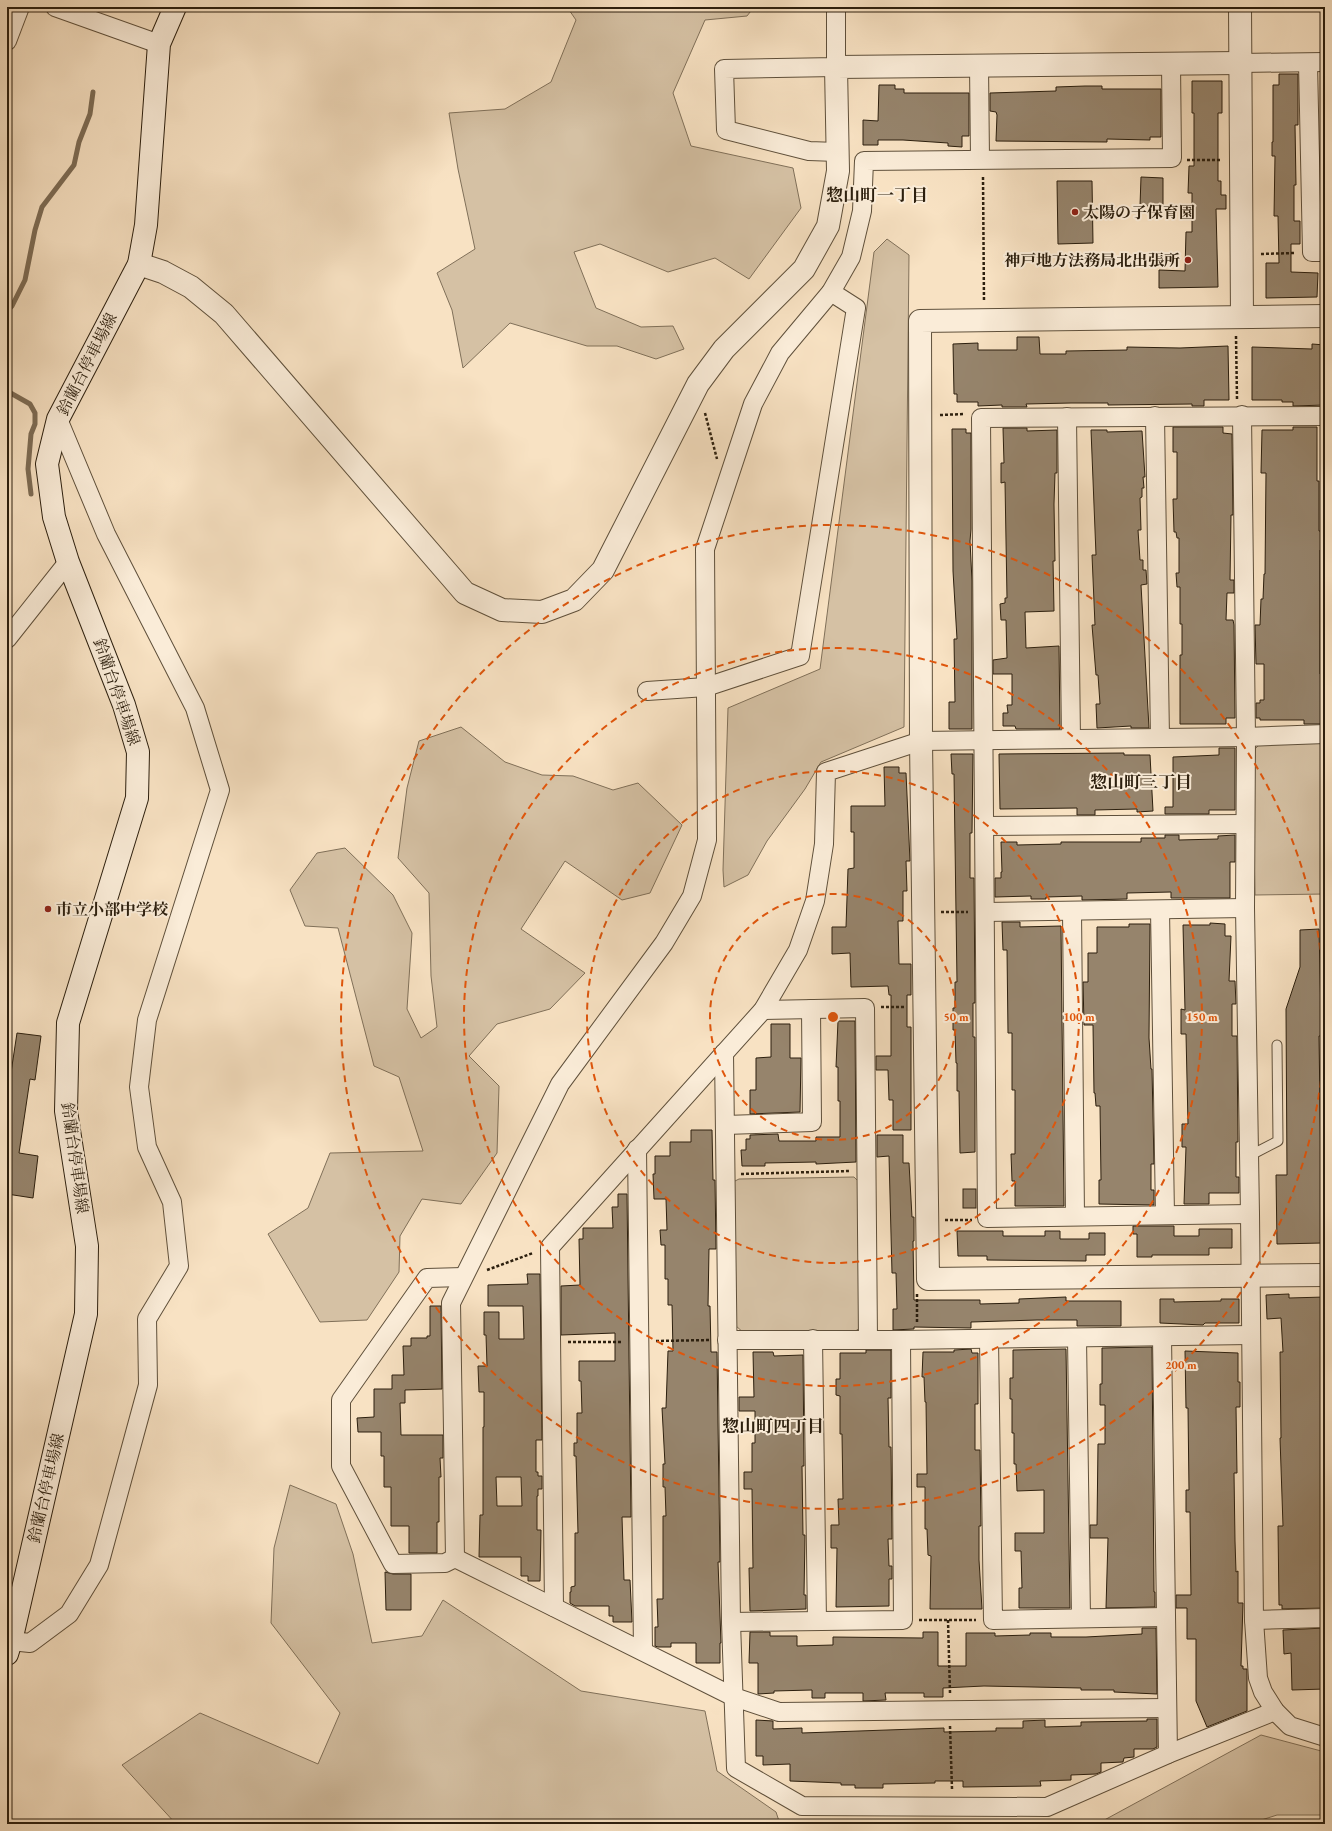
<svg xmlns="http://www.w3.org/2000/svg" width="1332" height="1831" font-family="'EB Garamond','Noto Serif JP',serif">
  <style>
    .green { fill: #d5c1a4; stroke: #807059 }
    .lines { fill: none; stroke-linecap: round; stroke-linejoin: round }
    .stream { stroke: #7d6c55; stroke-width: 5 }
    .building { fill: #96846c; stroke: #2c1f0e; fill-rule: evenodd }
    .service-casing { stroke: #5f503b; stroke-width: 11 }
    .minor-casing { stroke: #5f503b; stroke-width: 20 }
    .tertiary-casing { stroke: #5f503b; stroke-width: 24 }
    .secondary-casing { stroke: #2c1f0e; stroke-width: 24 }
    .path { stroke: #2c1f0e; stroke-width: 2.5; stroke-dasharray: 3 2; stroke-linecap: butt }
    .service { stroke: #faecd8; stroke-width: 9 }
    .minor { stroke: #faecd8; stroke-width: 18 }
    .tertiary { stroke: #faecd8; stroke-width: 22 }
    .secondary { stroke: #faecd8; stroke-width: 22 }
    .ring { fill: none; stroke: #df560c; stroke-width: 2; stroke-dasharray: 7 5 }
    .poi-dot { fill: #8f2418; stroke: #faecd8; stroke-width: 1.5 }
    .labels { text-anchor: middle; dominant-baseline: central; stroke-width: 4; stroke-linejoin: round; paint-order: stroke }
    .poi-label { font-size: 16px; font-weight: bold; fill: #2c1f0e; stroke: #faecd8; text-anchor: start }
    .street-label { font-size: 16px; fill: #2c1f0e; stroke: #faecd8 }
    .neighbourhood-label { font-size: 17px; font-weight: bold; fill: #2c1f0e; stroke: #faecd8 }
    .centre { fill: #df560c; stroke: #faecd8; stroke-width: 2 }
    .ring-label { font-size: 12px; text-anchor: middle; font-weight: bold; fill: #df560c; stroke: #faecd8; stroke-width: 4; stroke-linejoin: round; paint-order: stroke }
  </style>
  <rect width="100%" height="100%" fill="#f8e2c3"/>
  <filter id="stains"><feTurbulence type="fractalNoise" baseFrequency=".005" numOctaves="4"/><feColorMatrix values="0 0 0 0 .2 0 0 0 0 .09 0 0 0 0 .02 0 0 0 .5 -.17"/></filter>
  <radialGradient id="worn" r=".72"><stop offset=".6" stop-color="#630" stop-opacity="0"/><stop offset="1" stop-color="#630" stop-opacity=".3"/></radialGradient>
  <!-- green -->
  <g class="green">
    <path d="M567,7H754L747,16L705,20L673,93L691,146L793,168L801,208L749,279L715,258L668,272L600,244L574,252L596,308L641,327L673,326L684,349L656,359L617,346H587L510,323L463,368L452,310L437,273L475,249L458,169L449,113L505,109L551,82L576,20Z"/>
    <path d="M887,239L909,255L904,727L821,762L805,789L767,841L748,875L724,887L723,870L728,708L820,669L874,252Z"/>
    <path d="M461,727L505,762L542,775L573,776L613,790L638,783L682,825L650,893L622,900L565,861L521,929L585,973L550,1009L497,1024L469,1056L499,1086L497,1153L461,1204L422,1199L400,1236L399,1272L367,1320L320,1322L268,1234L308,1208L330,1153L423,1151L399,1077L374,1066L338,928L305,926L290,890L317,853L345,848L393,895L412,933L407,1009L421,1038L437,1027L431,976L429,893L398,858L407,788L419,741Z"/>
    <path d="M1325,742V894L1255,895L1252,752L1261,743Z"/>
    <path d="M854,1177L861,1184L862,1326L853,1333L746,1335L735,1325L733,1182L739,1179Z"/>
    <path d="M290,1485L336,1504L353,1554L372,1643L422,1636L443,1600L581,1691L705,1711L717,1771L776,1812L780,1824H176L122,1765L200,1713L318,1764L340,1713L271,1623L274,1548Z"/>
    <path d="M1261,1735L1325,1752V1815H1277L1249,1824H1097Z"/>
  </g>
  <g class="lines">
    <!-- stream -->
    <g class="stream">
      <path d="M7,311L12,306L25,280L35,230L42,207L74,165L79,142L90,114L93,92"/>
      <path d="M7,391L30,404L35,413V424L31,434L28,469L31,494"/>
    </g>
  </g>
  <!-- building -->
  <g class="building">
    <path d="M1279,74H1298V125H1295L1296,185H1294V221H1300V244H1291V272L1318,273L1317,297L1266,298V263H1279L1278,216H1274L1275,156H1272V142H1273V85H1279Z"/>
    <path d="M1192,81H1222V113H1218V181H1221V195H1226V209H1216L1218,287L1159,288V270L1185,271L1186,232H1192V193H1188L1189,166H1194V113H1192Z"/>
    <path d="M879,85H895V89H904V93H969V136H962V147L948,146V143L903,140H878V145H863V120L878,121Z"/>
    <path d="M1085,86H1102V89H1161V137H1150V140L1107,139V142L996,141L997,115L996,112L990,111V93L1056,91V87Z"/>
    <path d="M1141,177L1163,178V206H1140Z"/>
    <path d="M1057,181H1092L1093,243L1058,244Z"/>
    <path d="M1017,337H1039L1040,354H1066V351L1127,350V347L1180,348L1228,346L1229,400H1204V406H1192V404L1108,405V403H1071L1026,404L1027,407H1002V405L978,406V402H957V394H954L953,344L978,343V350H1017Z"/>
    <path d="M1312,344L1325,345V405L1293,406V402H1282V400H1252V347L1312,349Z"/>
    <path d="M1173,427H1223V433L1232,434L1233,515H1231L1230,580H1234V593H1227L1226,620H1233L1234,625L1235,718H1226V724H1180V655H1182V624H1180V587H1177L1176,573H1179V538H1177L1176,532H1174L1173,499H1177V452H1173Z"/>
    <path d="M1293,427H1317V481H1319V531H1322V550H1320V674H1323L1322,696H1325V724H1304V720H1260V718H1256V703H1260V700H1264V664H1256L1255,625H1260L1261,599H1263L1264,574H1265L1266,473H1261L1262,430H1293Z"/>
    <path d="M1003,428H1027V431L1057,430V473H1055L1054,504L1055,561H1053L1054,611L1025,612L1026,648L1059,646L1060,729H1016L1015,726H1003V713H1008L1007,705H1012V674H993V660L1007,658L1006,620H1001L1000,604L1005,603V598H1007L1005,482L1001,483V463H1004Z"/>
    <path d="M952,429H966V433H971V529L970,541L972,581V729H949V702H955L954,639H957L953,571Z"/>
    <path d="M1091,430H1107V432L1142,431L1145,477H1143L1144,488H1142V497L1140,498L1141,530H1138L1140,560H1143V570H1146L1147,584L1141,585L1149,728H1131V726L1097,728L1096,704H1100L1098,675H1096L1092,625H1095L1092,555H1096Z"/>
    <path d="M1219,748H1235V810H1209V814H1165V807H1173V757L1219,755Z"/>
    <path d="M1124,753V755H1150L1153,811L1137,812V809L1095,810V815H1077V808L1000,809L999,754Z"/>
    <path d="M951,754H973L972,833H970V878H974L975,1003H973V1037H975V1152L960,1153L959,1091H957V1063H956L955,1030H953V1008H955V982H957L954,774H952Z"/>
    <path d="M884,767H899V773H906L910,861H906L907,891H903V921H898L899,964H911V995H907V1027H911V1130H893V1100H889L888,1070H876V1056H891V995H889L888,986L851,987L850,953L832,954V927H846L848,869L854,868V832H851V806H885Z"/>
    <path d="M1165,835H1179V840L1218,839V836L1235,835V862H1230V898H1171V892L1127,893V899L1082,900V896L1046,897V899H1031V896L995,897V878H1001V872H1002L1001,842H1017V845L1061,844V842H1141V838H1165Z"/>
    <path d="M1002,922H1020V927L1061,926L1064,1206H1015V1181H1012L1011,1154H1015V1090H1012V1033H1008L1007,950H1003Z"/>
    <path d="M1210,923L1225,924V936H1231L1229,981H1235L1236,1004H1232V1036H1237L1238,1142H1236V1177H1239V1193H1209V1204H1184L1186,1147H1182V1124H1188L1186,1034H1181V1009L1185,1010L1183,925H1210Z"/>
    <path d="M1129,924H1150L1149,1038L1151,1069H1152L1154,1164H1151V1190H1154V1205L1099,1204V1180H1101L1100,1106H1096L1095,1093H1094L1093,1025H1084L1083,982H1088V953H1097V927H1129Z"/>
    <path d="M1319,929L1321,1016H1325V1036H1319L1322,1243L1277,1244L1276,1175H1287L1286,1009L1300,967V930Z"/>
    <path d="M838,1021H855L856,1162L816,1164V1162L765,1163V1166H742L741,1150H746V1139H750V1135L778,1134L779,1141H816V1137H840V1101H838V1067H836Z"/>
    <path d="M771,1024H790V1058H801L800,1112L750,1114V1090H756V1058L771,1057Z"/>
    <path d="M17,1033L41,1036L35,1080L30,1079L19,1153L38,1156L33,1198L7,1194V1099Z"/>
    <path d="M691,1130H712L713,1180H715L716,1249H709L708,1306H710L711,1352H717L720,1562H718L721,1643H720V1663H696V1643H671V1647H658L655,1646V1627H658L657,1599H663V1516H666L665,1487H663V1464H665L662,1408H666L668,1351H673L672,1305H668V1279H665V1245H661L660,1230H667L666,1199H654L653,1174H655V1156H670V1142H691Z"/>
    <path d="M877,1135H903V1163H909L912,1217H914V1241H913L914,1300H980V1304L1019,1303V1299L1066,1297V1301H1121V1326H1077V1320H1037L971,1322V1328L914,1327V1329L893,1330V1309H897L896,1273H892L889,1156L877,1157Z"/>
    <rect x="963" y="1189" width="13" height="19"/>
    <path d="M618,1194H627L631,1517H622L624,1580H630L632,1622H613V1616H609V1606H575L570,1603V1592H571V1587L575,1586V1533H578L576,1456H574V1443H577V1413H582L581,1381H579V1361H615V1333L561,1335V1286L580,1285L579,1239H583V1228H613L612,1207H618Z"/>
    <path d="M1133,1226H1174V1236H1199V1229H1232V1248H1209V1255H1152V1257H1137V1234H1133Z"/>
    <path d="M957,1231H1003V1236H1045V1231H1060V1239H1089V1233H1105V1255H1086V1261L987,1260V1256H958Z"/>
    <path d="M527,1274H540L542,1440H536V1472H538V1476H542V1489H538V1496H537V1530H541L540,1581H528V1576H521V1557H479L480,1515H483V1427H484V1392H479L478,1366H487L486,1335H484V1312H499V1339H524L523,1306H488V1285L528,1284ZM496,1477H521L522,1506H497Z"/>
    <path d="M1289,1294V1298L1325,1297V1608L1282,1609V1605H1279L1278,1526H1283L1280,1438H1281L1280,1352H1283L1281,1318L1267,1319L1266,1295Z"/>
    <path d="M1160,1299H1174V1302L1221,1301V1299H1239V1323H1205L1203,1325L1160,1323Z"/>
    <path d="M430,1306H441L442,1389L405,1390V1403H400L401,1435H443V1458H440L441,1477H439V1522H437V1553H409V1526H391V1487H384V1456H381V1432H358L357,1418L374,1417V1389H392V1375H404L403,1346H411V1338H427V1336H430Z"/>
    <path d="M1152,1347L1154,1592H1155V1607L1106,1608L1108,1538H1090V1525H1097L1098,1444H1105V1405H1100V1384H1102V1348Z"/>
    <path d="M971,1349L972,1353H978V1404H975V1450H980L981,1526H979V1560L982,1609H930L931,1556L928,1555L927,1529H925V1487H917V1474H927L926,1402H925L924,1377H922L923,1352H954V1350Z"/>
    <path d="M1066,1349L1070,1608H1019V1588H1022L1021,1551H1015V1533H1044V1490L1017,1491L1016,1464H1014V1433H1012V1399H1010V1378H1013V1350Z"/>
    <path d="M866,1350H891V1398H888L889,1447H891L892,1539H888L889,1566H892V1579H889V1606L836,1607L837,1548H831V1525H839L838,1499H843L842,1434H840V1396L836,1395V1379H840V1353H866Z"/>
    <path d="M1185,1351L1238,1353V1382H1240V1407H1236L1237,1473H1234L1235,1541L1236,1572L1238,1571V1603H1243L1241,1666H1243V1669H1247V1711L1207,1727L1196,1701V1639H1187V1608H1176V1595H1191L1190,1512H1186V1490H1189L1188,1408H1186Z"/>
    <path d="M753,1352H773L774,1356L803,1355L804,1466H802L803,1535H805L804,1595H806V1609L750,1611L749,1568H753L752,1489H744V1472H752V1443H755V1411H739V1397H754Z"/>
    <path d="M385,1572L393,1574H411V1610H386Z"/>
    <path d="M1142,1628H1156L1157,1694L1114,1692V1690H1081V1688L984,1686L943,1688V1697H924V1693H885L886,1700L863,1701V1693H825V1698H812V1690L774,1691V1693L758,1694V1663H749L750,1632H770V1636H797V1646L833,1645V1637L923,1638V1632H938V1666H966V1633H995V1636L1030,1635V1633H1051V1637H1086L1142,1634Z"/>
    <path d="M1325,1628V1689L1292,1690L1291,1653L1284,1654L1283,1630Z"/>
    <path d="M1147,1719H1157V1747L1153,1749H1134V1757L1124,1758L1123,1762L1101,1763V1772L1096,1774L1071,1775V1780L1040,1781L1041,1786L963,1787V1781H935V1783L883,1784V1788H855V1785H841V1783L790,1781V1764L763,1765V1756H756V1720L773,1721V1729L802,1728V1733L944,1728V1732L996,1731V1728H1023V1721L1045,1720V1727L1081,1726V1722L1147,1721Z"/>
  </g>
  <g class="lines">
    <!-- service casing -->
    <g class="service-casing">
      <path id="service" d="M1249,1156L1278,1141L1277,1045"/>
    </g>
    <!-- minor casing -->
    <g class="minor-casing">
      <g id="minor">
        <path d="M55,7L159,44"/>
        <path d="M836,7V67L724,69L726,130L809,151L837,152"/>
        <path d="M7,41L20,7"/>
        <path d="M1240,63L1325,62"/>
        <path d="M1308,63L1312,252H1325"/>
        <path d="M979,65L980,159"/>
        <path d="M1242,415L1246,737L1245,908L1250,1214L1254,1620L1258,1678L1263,1692L1275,1711L1290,1726L1325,1737"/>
        <path d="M1155,416L1160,738"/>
        <path d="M1067,417L1071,739"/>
        <path d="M7,639L68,562"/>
        <path d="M647,691L706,687L800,656L856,308L831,292"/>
        <path d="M984,826L1245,824"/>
        <path d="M1160,910L1165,1215"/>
        <path d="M1072,911L1075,1216"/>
        <path d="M985,912L1245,908"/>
        <path d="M763,1010L865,1008L868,1339"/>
        <path d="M724,1053L731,1622L736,1768L802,1806L1047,1807L1168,1754L1275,1711"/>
        <path d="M725,1125L812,1122L811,1009"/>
        <path d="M637,1149L643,1650"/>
        <path d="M1250,1214L987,1218L981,418L1325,416"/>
        <path d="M463,1277L427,1278L341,1400V1466L393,1564L445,1563L455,1558L734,1697L779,1712L1167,1708"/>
        <path d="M1162,1337L1168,1754"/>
        <path d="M1077,1338L1081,1618"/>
        <path d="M813,1339L817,1621"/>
        <path d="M989,1339L993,1620L1165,1617"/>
        <path d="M727,1340H901L1251,1335"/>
        <path d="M455,1558L451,1303L560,1084L664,943L692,896L707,840L705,549L753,404L780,353L831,292L851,257L862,211L864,161L1172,158L1171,63"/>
        <path d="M554,1607L550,1247L763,1010L798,950L815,901L824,844L826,772L921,741L1246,737L1325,734"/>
        <path d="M1254,1620L1325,1618"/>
        <path d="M731,1622L903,1620L901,1340"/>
        <path d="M11,1641L30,1643L69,1614L99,1565L148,1385L147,1319L179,1266L172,1202L147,1147L139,1087L147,1020L220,790L195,708L106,534L58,419"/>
      </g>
    </g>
    <!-- tertiary casing -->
    <g class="tertiary-casing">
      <g id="tertiary">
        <path d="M1240,7L1242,317"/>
        <path d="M139,264L163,272L191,287L224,314L465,593L502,610L542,612L574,600L603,570L698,384L724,349L804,269L828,226L838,171L836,67L1240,63"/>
        <path d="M1325,316L920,321L921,741L928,1279L1325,1275"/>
      </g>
    </g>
    <!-- secondary casing -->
    <g class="secondary-casing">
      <path id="secondary" d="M7,1654L11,1641L86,1314L87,1246L66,1111L68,1023L137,798L138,752L124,705L68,562L54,517L47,464L58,419L139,264L146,225L159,44L175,7"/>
    </g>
    <!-- path -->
    <g class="path">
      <path d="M1187,160H1222"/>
      <path d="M983,177L984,302"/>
      <path d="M1261,254L1295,253"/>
      <path d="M1236,336L1237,399"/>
      <path d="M705,413L717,459"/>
      <path d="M940,415L965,414"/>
      <path d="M941,912H968"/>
      <path d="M881,1007H906"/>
      <path d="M741,1174L850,1171"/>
      <path d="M945,1220H972"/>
      <path d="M487,1270L533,1253"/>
      <path d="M917,1294V1323"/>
      <path d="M656,1341L711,1340"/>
      <path d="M568,1342H623"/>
      <path d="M919,1620H976"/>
      <path d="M948,1620L950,1693"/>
      <path d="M950,1726L952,1789"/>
    </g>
    <!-- service -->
    <use href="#service" class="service"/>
    <!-- minor -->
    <use href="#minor" class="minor"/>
    <!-- tertiary -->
    <use href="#tertiary" class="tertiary"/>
    <!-- secondary -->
    <use href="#secondary" class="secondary"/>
  </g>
  <!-- distance rings -->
  <g class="ring">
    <circle cx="833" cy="1017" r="123"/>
    <circle cx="833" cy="1017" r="246"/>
    <circle cx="833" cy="1017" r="369"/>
    <path d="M1325 1021A492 492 0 1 1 1325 1013"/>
  </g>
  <!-- markers -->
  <g class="poi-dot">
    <circle cx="1075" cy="212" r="4"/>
    <circle cx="1188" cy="260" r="4"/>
    <circle cx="48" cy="909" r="4"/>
  </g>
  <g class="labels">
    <!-- poi labels -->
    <g class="poi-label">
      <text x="1083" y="212">太陽の子保育園</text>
      <text x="1180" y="260" text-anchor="end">神戸地方法務局北出張所</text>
      <text x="56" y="909">市立小部中学校</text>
    </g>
    <!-- street labels -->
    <g class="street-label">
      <text transform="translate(87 364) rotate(-63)">鈴蘭台停車場線</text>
      <text transform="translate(117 692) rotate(71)">鈴蘭台停車場線</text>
      <text transform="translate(75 1158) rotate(82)">鈴蘭台停車場線</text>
      <text transform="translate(46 1488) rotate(-77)">鈴蘭台停車場線</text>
    </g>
    <!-- neighbourhood labels -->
    <g class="neighbourhood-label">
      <text x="877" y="195">惣山町一丁目</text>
      <text x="1141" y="782">惣山町三丁目</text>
      <text x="773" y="1426">惣山町四丁目</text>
    </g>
  </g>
  <circle cx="833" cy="1017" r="6" class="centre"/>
  <g class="ring-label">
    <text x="956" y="1021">50 m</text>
    <text x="1079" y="1021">100 m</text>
    <text x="1202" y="1021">150 m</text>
    <text x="1181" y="1369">200 m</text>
  </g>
  <!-- margin -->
  <rect width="1332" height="1831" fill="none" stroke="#f8e2c3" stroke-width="24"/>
  <rect x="8" y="8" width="1316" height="1815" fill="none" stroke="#2c1f0e" stroke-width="2"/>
  <rect x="12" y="12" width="1308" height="1807" fill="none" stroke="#2c1f0e"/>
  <rect width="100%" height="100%" filter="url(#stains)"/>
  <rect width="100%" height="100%" fill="url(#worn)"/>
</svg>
